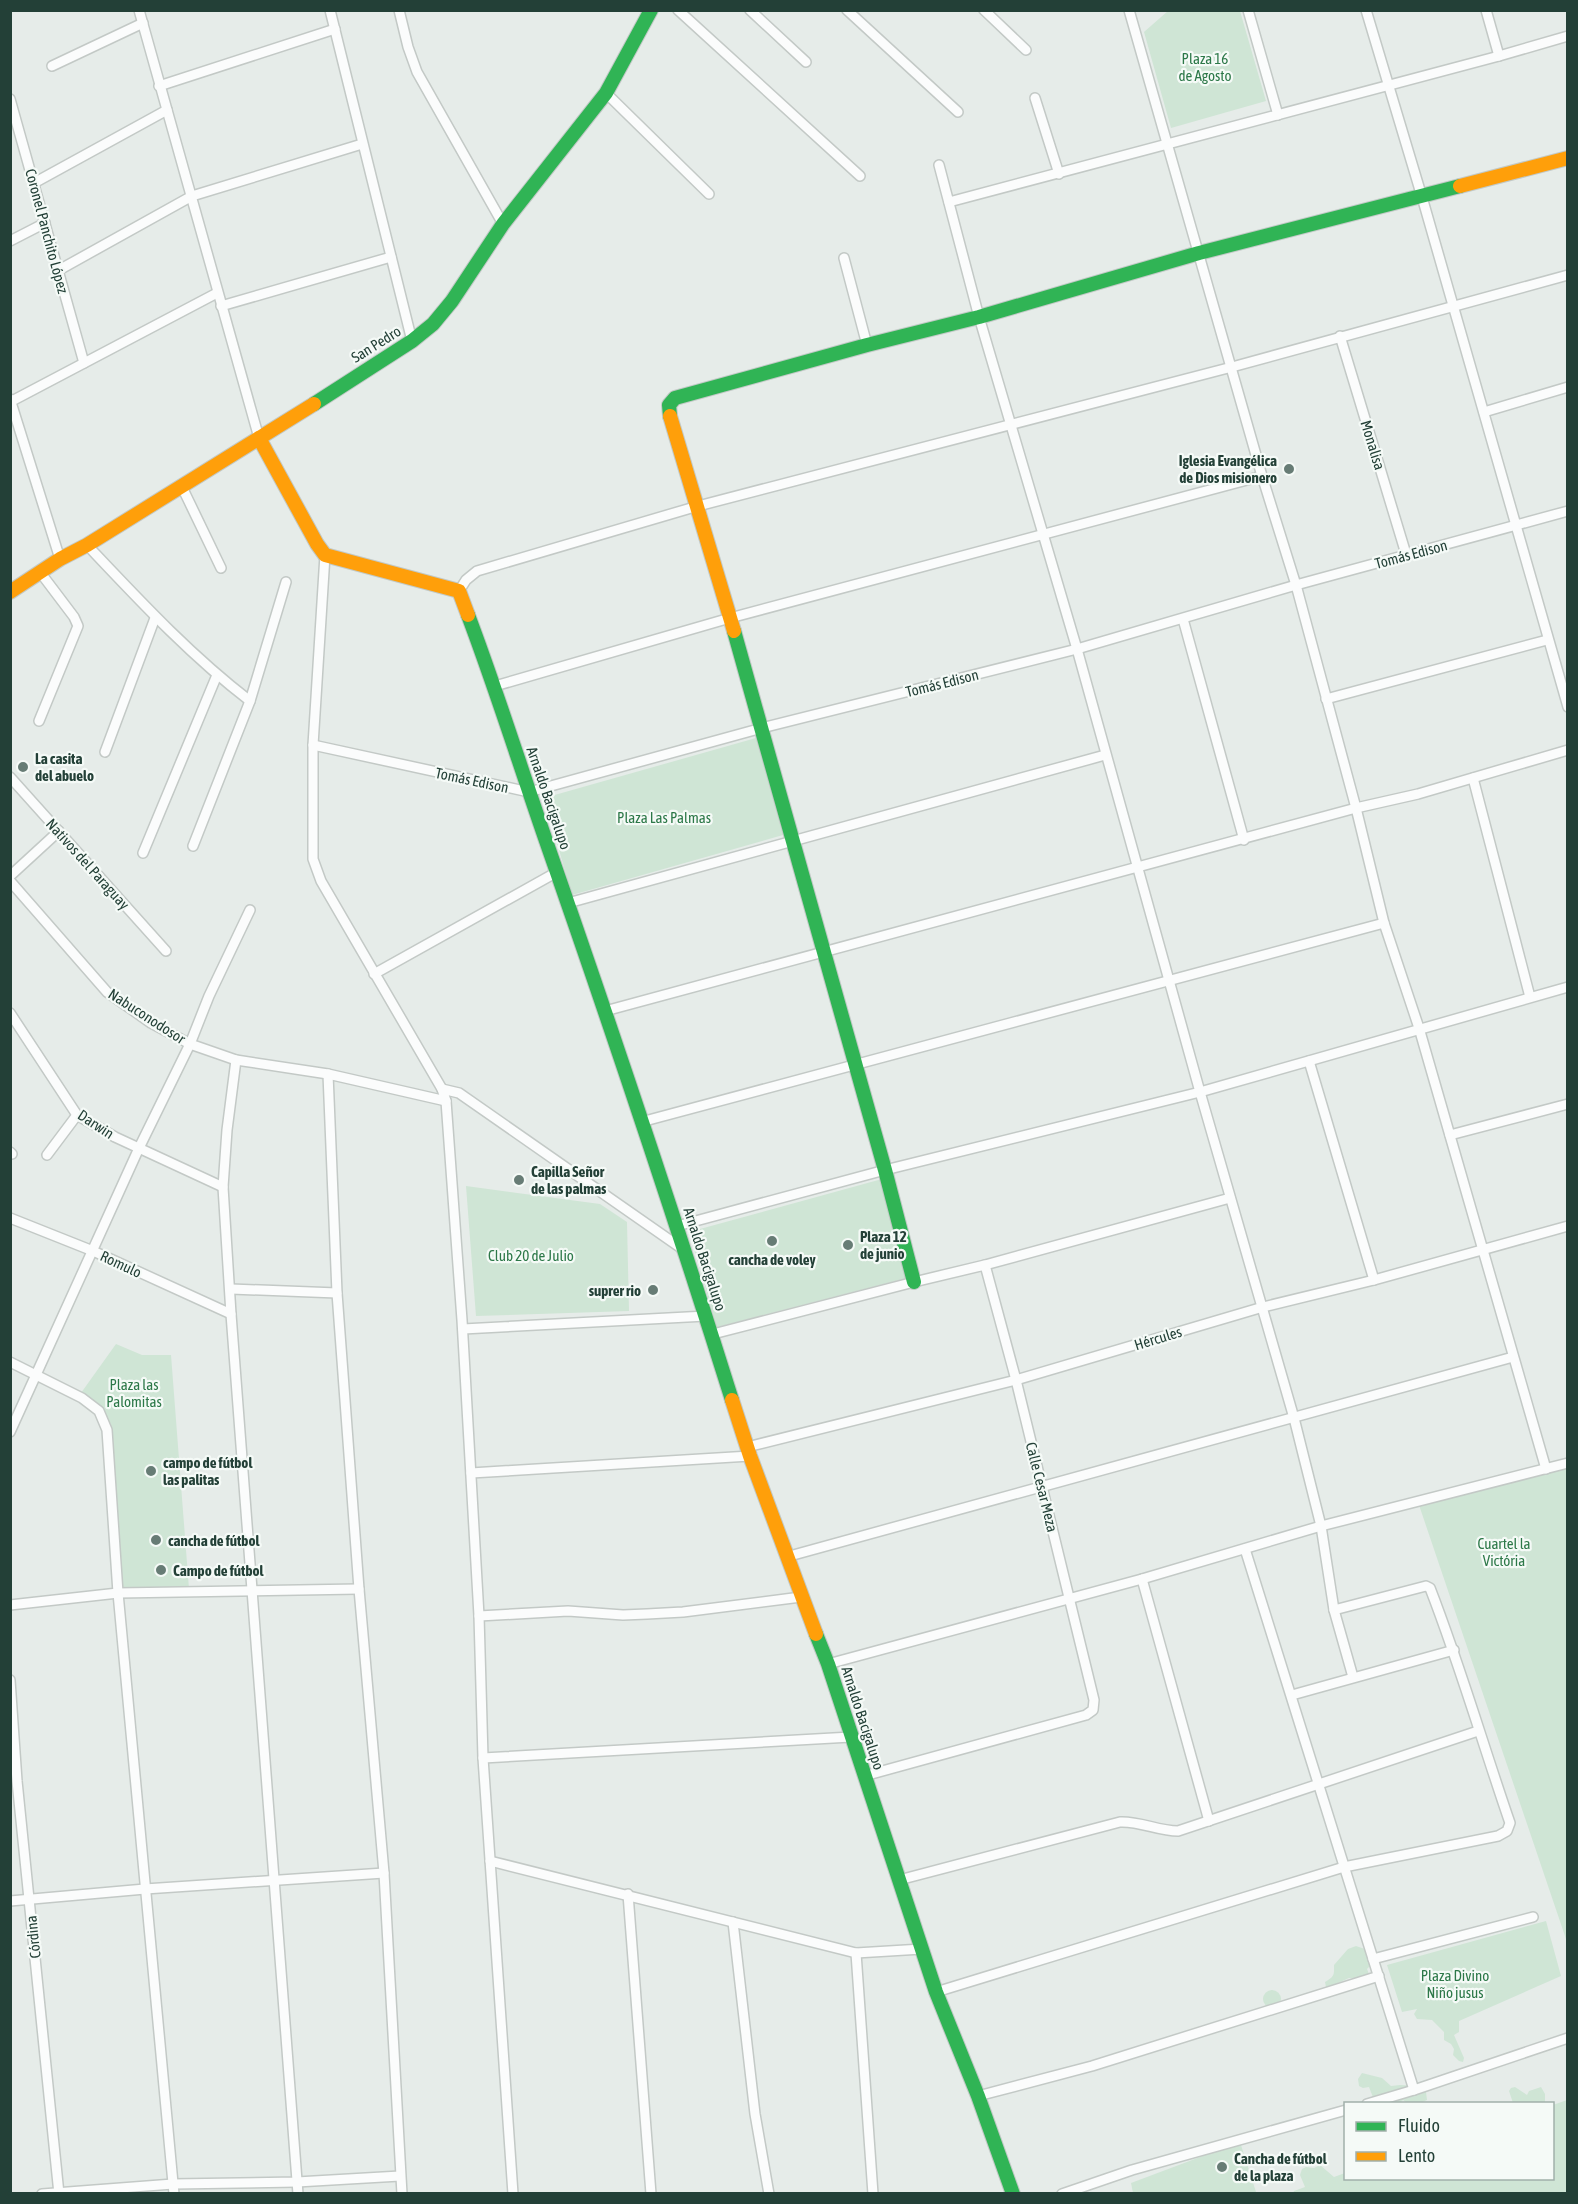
<svg xmlns="http://www.w3.org/2000/svg" width="1578" height="2204" font-family="'Asap Condensed',sans-serif">
  <style>
    .green { fill: #cfe5d5 }
    .lines { fill: none; stroke-linecap: round; stroke-linejoin: round }
    .street-casing { stroke: #c3c9c6; stroke-width: 12 }
    .fast-casing { stroke: #c2c9c6; stroke-width: 16 }
    .slow-casing { stroke: #c2c9c6; stroke-width: 16 }
    .street { stroke: #fbfcfc; stroke-width: 9 }
    .fast { stroke: #30b455; stroke-width: 14 }
    .slow { stroke: #ff9f0a; stroke-width: 14 }
    .poi-dot { fill: #677c75; stroke: #f5faf7; stroke-width: 2 }
    .labels { text-anchor: middle; dominant-baseline: central; stroke-width: 4.5; stroke-linejoin: round; paint-order: stroke }
    .park-label { font-size: 15px; fill: #2c7848; stroke: #f5faf7 }
    .street-label { font-size: 15px; fill: #234037; stroke: #f5faf7 }
    .poi-label { font-size: 15px; font-weight: bold; fill: #234037; stroke: #f5faf7; text-anchor: start }
  </style>
  <rect width="100%" height="100%" fill="#e6ece9"/>
  <!-- green -->
  <g class="green">
    <path d="M1168,11H1240L1266,101L1171,128L1144,32Z"/>
    <path d="M756,738L783,835L572,895L544,798Z"/>
    <path d="M882,1179L907,1278L717,1327L689,1232Z"/>
    <path d="M466,1186L600,1204L627,1222L629,1311L476,1316Z"/>
    <path d="M116,1344L142,1355H171L189,1589L123,1590L111,1424L81,1393Z"/>
    <path d="M1567,1468V1942L1419,1505Z"/>
    <path d="M1546,1921L1561,1976L1459,2021V2032L1454,2035L1464,2058L1463,2062L1459,2061L1453,2055L1454,2049L1451,2044L1444,2040V2032L1432,2020L1417,2019L1414,2014L1417,2009L1402,2012L1387,1965Z"/>
    <path d="M1356,1946L1368,1950L1371,1965L1367,1969L1369,1974L1364,1978H1349L1338,1983L1339,1986L1330,1989L1326,1987L1325,1982C1335,1976 1334,1975 1334,1965L1348,1949Z"/>
    <circle cx="1272" cy="1999" r="9"/>
    <path d="M1362,2073L1382,2078L1391,2086L1400,2085L1421,2086L1426,2092L1427,2100L1420,2103H1407L1403,2100L1400,2103H1387L1374,2100L1369,2087L1363,2088L1359,2086L1358,2079Z"/>
    <path d="M1515,2087L1527,2095L1529,2091L1541,2087L1545,2094V2103H1513L1509,2091L1511,2088Z"/>
    <path d="M1567,2100V2193H1293L1294,2191L1305,2187L1300,2175L1302,2169L1306,2167L1314,2168L1320,2165L1334,2177L1345,2173L1346,2178H1552L1553,2105Z"/>
    <path d="M1240,2142L1256,2192L1251,2194L1133,2193L1131,2183Z"/>
  </g>
  <g class="lines">
    <!-- street casing -->
    <g class="street-casing">
      <g id="street">
        <path d="M139,10L259,438"/>
        <path d="M330,10L412,341"/>
        <path d="M399,10L408,47L417,72L503,224"/>
        <path d="M678,10L860,176"/>
        <path d="M750,10L806,62"/>
        <path d="M847,10L958,112"/>
        <path d="M984,10L1026,50"/>
        <path d="M1129,10L1262,476L1296,585L1356,808L1384,923L1419,1028L1546,1469"/>
        <path d="M1248,10L1278,115"/>
        <path d="M1366,10L1422,197L1568,707"/>
        <path d="M1486,10L1499,56"/>
        <path d="M52,66L143,23"/>
        <path d="M159,86L335,29"/>
        <path d="M606,93L709,194"/>
        <path d="M1035,98L1059,174"/>
        <path d="M10,99L84,363"/>
        <path d="M939,165L979,317L1077,649L1200,1092L1294,1418L1321,1526L1334,1610L1353,1677"/>
        <path d="M34,183L167,110"/>
        <path d="M949,202L1499,56L1568,36"/>
        <path d="M10,241L45,223"/>
        <path d="M844,258L867,345"/>
        <path d="M59,270L192,196L362,144"/>
        <path d="M221,306L391,257"/>
        <path d="M1340,336L1406,554"/>
        <path d="M10,399L60,559"/>
        <path d="M10,402L217,293"/>
        <path d="M1484,412L1568,387"/>
        <path d="M182,487L221,568"/>
        <path d="M87,545C139,600 190,655 250,701"/>
        <path d="M325,555L313,745V859L321,881L442,1089L446,1101L462,1320L479,1616L483,1758L513,2194"/>
        <path d="M459,591L466,580L477,571L698,506L1232,367L1568,275"/>
        <path d="M1183,619L1244,840"/>
        <path d="M495,686L730,618L1262,476"/>
        <path d="M1326,699L1547,640"/>
        <path d="M39,721L78,626L74,617L40,572"/>
        <path d="M313,745L529,792L762,728L1077,649L1296,585L1568,511"/>
        <path d="M105,752L155,618"/>
        <path d="M10,777L166,951"/>
        <path d="M1473,778L1530,997"/>
        <path d="M193,846L250,701L286,582"/>
        <path d="M143,853L217,675"/>
        <path d="M10,876L59,831"/>
        <path d="M10,881L107,992L151,1023L190,1044L236,1060L328,1074L446,1101"/>
        <path d="M568,903L1105,755"/>
        <path d="M374,974L557,872"/>
        <path d="M605,1011L1356,808L1418,794L1568,750"/>
        <path d="M10,1013L77,1115L115,1137L223,1187"/>
        <path d="M236,1060L227,1130L223,1187L231,1314L298,2194"/>
        <path d="M1309,1061L1374,1280"/>
        <path d="M328,1074L337,1293L359,1589L384,1873L402,2194"/>
        <path d="M442,1089L459,1093L684,1250"/>
        <path d="M641,1122L1384,923"/>
        <path d="M1450,1135L1568,1104"/>
        <path d="M10,1152L12,1154"/>
        <path d="M47,1155L77,1115"/>
        <path d="M10,1218L93,1251L231,1314"/>
        <path d="M677,1226L885,1170L1200,1092L1568,987"/>
        <path d="M231,1289L337,1293"/>
        <path d="M463,1329L706,1316"/>
        <path d="M713,1334L914,1282L985,1265L1230,1198"/>
        <path d="M10,1362L82,1398L99,1411L107,1430L118,1593L174,2194"/>
        <path d="M10,1432L139,1148L190,1044L209,996L250,910"/>
        <path d="M747,1447L1016,1380L1263,1307L1374,1280L1568,1226"/>
        <path d="M471,1473L750,1456"/>
        <path d="M1245,1549L1414,2090"/>
        <path d="M786,1557L1513,1357"/>
        <path d="M1142,1579L1209,1821"/>
        <path d="M10,1605L118,1593L359,1589"/>
        <path d="M479,1616L568,1611L623,1615L647,1614L683,1612L801,1597"/>
        <path d="M828,1664L1142,1579L1321,1526L1568,1463"/>
        <path d="M10,1680L17,1781L59,2194"/>
        <path d="M1292,1695L1454,1650"/>
        <path d="M483,1758L851,1737"/>
        <path d="M864,1776L1086,1715L1093,1710L1094,1700L1016,1380L985,1265"/>
        <path d="M490,1861L856,1953L922,1949"/>
        <path d="M899,1880L1120,1822C1140,1821 1158,1831 1178,1831L1478,1731"/>
        <path d="M628,1894L651,2194"/>
        <path d="M10,1901L145,1889L384,1873"/>
        <path d="M733,1922L755,2114L769,2194"/>
        <path d="M856,1953L873,2194"/>
        <path d="M1373,1959L1533,1917"/>
        <path d="M936,1992L1344,1867L1498,1836L1507,1831L1510,1823C1483,1745 1460,1665 1430,1588L1426,1586L1334,1610"/>
        <path d="M978,2096L1092,2066L1379,1976"/>
        <path d="M1367,2104L1414,2090L1568,2038"/>
        <path d="M42,2194L173,2184L297,2182L400,2176"/>
        <path d="M1062,2194L1132,2170L1346,2110"/>
      </g>
    </g>
    <!-- fast casing -->
    <g class="fast-casing">
      <g id="fast">
        <path d="M314,404L412,341L433,324L452,301L503,224L606,93L651,10"/>
        <path d="M670,416L669,405L675,398L867,345L979,317L1199,253L1460,186"/>
        <path d="M468,615C496,689 519,763 545,838C610,1024 673,1212 732,1400"/>
        <path d="M734,631L885,1170L914,1282"/>
        <path d="M816,1634L828,1664L936,1992L978,2096L1013,2194"/>
      </g>
    </g>
    <!-- slow casing -->
    <g class="slow-casing">
      <g id="slow">
        <path d="M1460,186L1568,158"/>
        <path d="M670,416L734,631"/>
        <path d="M259,438L317,544L325,555L459,591L468,615"/>
        <path d="M10,592L60,559L87,545L314,404"/>
        <path d="M732,1400L750,1456L816,1634"/>
      </g>
    </g>
    <!-- street -->
    <use href="#street" class="street"/>
    <!-- fast -->
    <use href="#fast" class="fast"/>
    <!-- slow -->
    <use href="#slow" class="slow"/>
  </g>
  <!-- markers -->
  <g class="poi-dot">
    <circle cx="1289" cy="469" r="6"/>
    <circle cx="23" cy="767" r="6"/>
    <circle cx="519" cy="1180" r="6"/>
    <circle cx="772" cy="1241" r="6"/>
    <circle cx="848" cy="1245" r="6"/>
    <circle cx="653" cy="1290" r="6"/>
    <circle cx="151" cy="1471" r="6"/>
    <circle cx="156" cy="1540" r="6"/>
    <circle cx="161" cy="1570" r="6"/>
    <circle cx="1222" cy="2167" r="6"/>
  </g>
  <g class="labels">
    <!-- park labels -->
    <g class="park-label">
      <text x="1205" y="58">Plaza 16<tspan x="1205" dy="17">de Agosto</tspan></text>
      <text x="664" y="817">Plaza Las Palmas</text>
      <text x="531" y="1255">Club 20 de Julio</text>
      <text x="134" y="1384">Plaza las<tspan x="134" dy="17">Palomitas</tspan></text>
      <text x="1504" y="1543">Cuartel la<tspan x="1504" dy="17">Victória</tspan></text>
      <text x="1455" y="1975">Plaza Divino<tspan x="1455" dy="17">Niño jusus</tspan></text>
    </g>
    <!-- street labels -->
    <g class="street-label">
      <text transform="translate(47 231) rotate(75)">Coronel Panchito López</text>
      <text transform="translate(376 344) rotate(-32)">San Pedro</text>
      <text transform="translate(1373 445) rotate(73)">Monalisa</text>
      <text transform="translate(1411 554) rotate(-15)">Tomás Edison</text>
      <text transform="translate(942 683) rotate(-14)">Tomás Edison</text>
      <text transform="translate(472 780) rotate(12)">Tomás Edison</text>
      <text transform="translate(549 798) rotate(71)">Arnaldo Bacigalupo</text>
      <text transform="translate(88 864) rotate(48)">Nativos del Paraguay</text>
      <text transform="translate(147 1016) rotate(33)">Nabuconodosor</text>
      <text transform="translate(96 1124) rotate(33)">Darwin</text>
      <text transform="translate(705 1259) rotate(72)">Arnaldo Bacigalupo</text>
      <text transform="translate(121 1264) rotate(25)">Romulo</text>
      <text transform="translate(1158 1338) rotate(-17)">Hércules</text>
      <text transform="translate(1042 1487) rotate(76)">Calle Cesar Meza</text>
      <text transform="translate(863 1718) rotate(72)">Arnaldo Bacigalupo</text>
      <text transform="translate(33 1937) rotate(-96)">Córdina</text>
    </g>
    <!-- poi labels -->
    <g class="poi-label">
      <text x="1277" y="460" text-anchor="end">Iglesia Evangélica<tspan x="1277" dy="17">de Dios misionero</tspan></text>
      <text x="35" y="758">La casita<tspan x="35" dy="17">del abuelo</tspan></text>
      <text x="531" y="1171">Capilla Señor<tspan x="531" dy="17">de las palmas</tspan></text>
      <text x="860" y="1236">Plaza 12<tspan x="860" dy="17">de junio</tspan></text>
      <text x="772" y="1259" text-anchor="middle">cancha de voley</text>
      <text x="641" y="1290" text-anchor="end">suprer rio</text>
      <text x="163" y="1462">campo de fútbol<tspan x="163" dy="17">las palitas</tspan></text>
      <text x="168" y="1540">cancha de fútbol</text>
      <text x="173" y="1570">Campo de fútbol</text>
      <text x="1234" y="2158">Cancha de fútbol<tspan x="1234" dy="17">de la plaza</tspan></text>
    </g>
  </g>
  <!-- border -->
  <rect width="1578" height="2204" fill="none" stroke="#234037" stroke-width="24"/>
  <!-- legend -->
  <rect x="1344" y="2102" width="210" height="78" fill="#f5faf7" stroke="#a1b0aa" stroke-width="1.5"/>
  <rect x="1356" y="2122" width="30" height="9" fill="#30b455" stroke="#a1b0aa" stroke-width="1.5"/>
  <text x="1398" y="2132" font-size="18" fill="#234037">Fluido</text>
  <rect x="1356" y="2152" width="30" height="9" fill="#ff9f0a" stroke="#a1b0aa" stroke-width="1.5"/>
  <text x="1398" y="2162" font-size="18" fill="#234037">Lento</text>
</svg>
